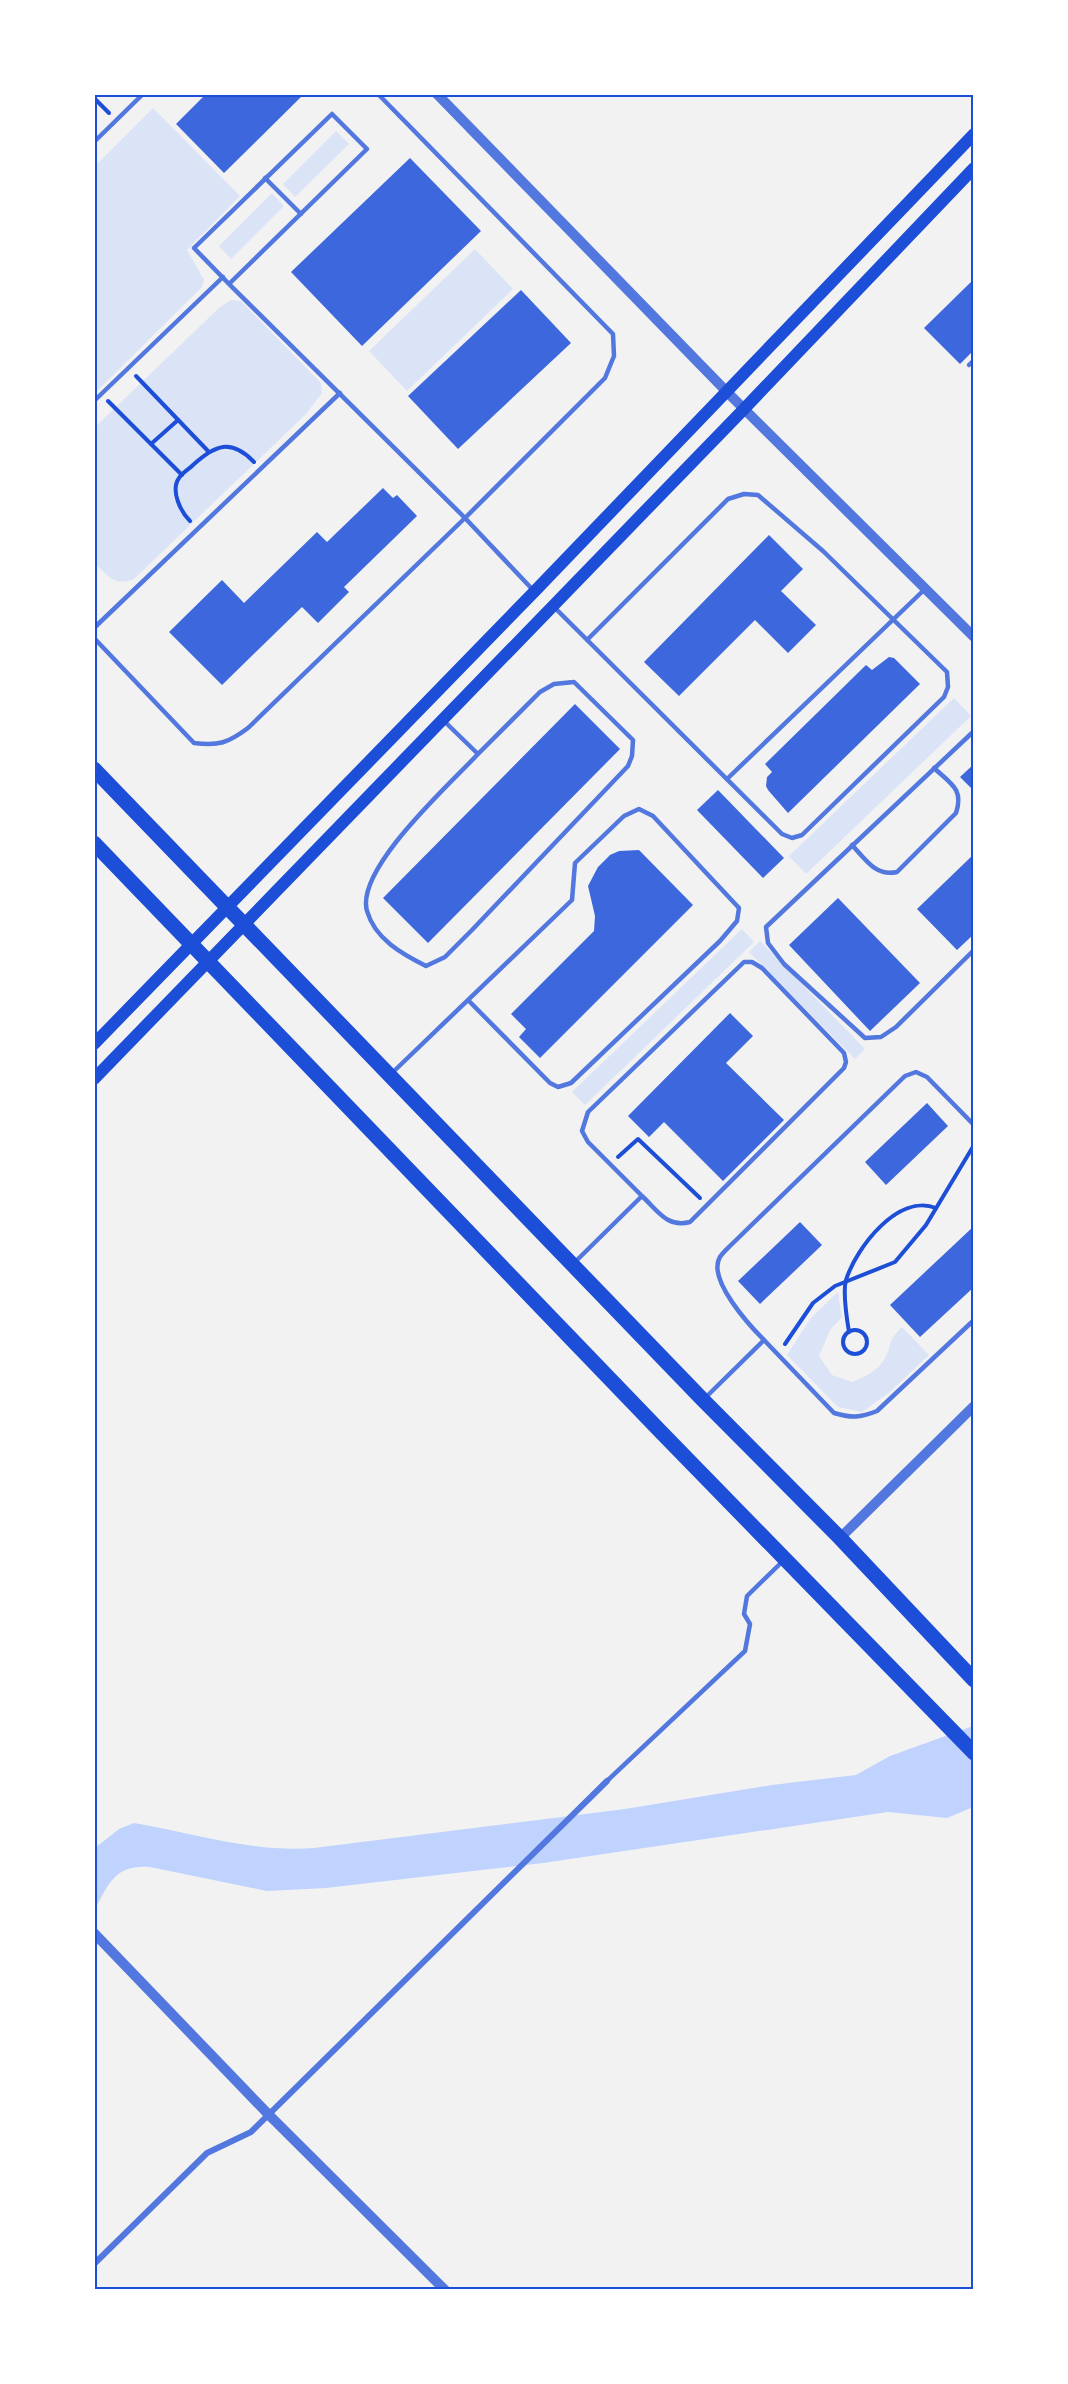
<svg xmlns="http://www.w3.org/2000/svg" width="1068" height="2384" font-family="'Nunito Sans',sans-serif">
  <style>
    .green { fill: #dbe4f7 }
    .water { fill: #bfd3fe }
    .building { fill: #3d67dc }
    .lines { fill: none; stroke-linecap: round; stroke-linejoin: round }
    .path { stroke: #1d4ed8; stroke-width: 4 }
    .service { stroke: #5277de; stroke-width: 4.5 }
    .minor { stroke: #5277de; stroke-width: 6 }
    .tertiary { stroke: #5277de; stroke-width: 10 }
    .secondary { stroke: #1d4ed8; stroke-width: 12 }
    .primary { stroke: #1d4ed8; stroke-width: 15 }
    .neatline { fill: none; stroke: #1d4ed8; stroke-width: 2 }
  </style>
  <rect width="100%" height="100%" fill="#f2f2f2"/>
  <!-- green -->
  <g class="green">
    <path d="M153,108L240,196L187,250L204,280L202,287L95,393V166Z"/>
    <path d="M336,131L349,144L295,197L283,184Z"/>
    <path d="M272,193L284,206L231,259L219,246Z"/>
    <path d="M475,249L513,289L407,391L369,351Z"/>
    <path d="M231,300L241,301L321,383L322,393L306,414L134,579C114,587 108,576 95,563V427L220,307Z"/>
    <path d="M954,698L971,716L806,874L789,856Z"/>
    <path d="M742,929L754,942L585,1105L572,1092Z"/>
    <path d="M760,941L865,1049L855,1059L749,952Z"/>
    <path d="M838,1292L842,1317L830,1330L819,1356L832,1375L852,1382C864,1377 876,1372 884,1360C893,1345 885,1343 902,1327L929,1355L890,1392L862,1412L838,1407L787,1355L810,1319Z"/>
  </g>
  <!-- water -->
  <path class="water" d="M973,1726V1807L947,1818L888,1812L543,1863L326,1888L267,1891L150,1867C115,1865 110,1882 95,1909V1848L119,1829L134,1823C193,1833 254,1853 314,1848L625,1809L772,1785L856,1775L890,1756Z"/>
  <!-- building -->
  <g class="building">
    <path d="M206,94H304L224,173L176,124Z"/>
    <path d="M410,158L481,231L362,346L291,272Z"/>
    <path d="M974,279V350L960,364L924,328Z"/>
    <path d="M521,290L571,343L458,449L408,396Z"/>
    <path d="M383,488L393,498L397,495L417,516L344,587L349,592L318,623L302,607L222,685L169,632L222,580L244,603L317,532L327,542Z"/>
    <path d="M769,535L803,569L781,591L816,625L788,653L755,620L679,696L644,662Z"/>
    <path d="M889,657L894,658L920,684L788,813L768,790L766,786L767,777L772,772L765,764L866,665L872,670Z"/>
    <path d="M575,704L620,749L428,943L383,898Z"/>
    <path d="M974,764V791L960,777Z"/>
    <path d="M718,790L784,858L763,878L697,810Z"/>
    <path d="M639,850L693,905L540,1058L519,1037L526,1029L511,1014L594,931L595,916L588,886L598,867L610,855L619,851Z"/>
    <path d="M974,854V934L957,950L917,909Z"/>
    <path d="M838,898L920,983L870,1031L789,945Z"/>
    <path d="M730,1013L753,1036L726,1063L784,1120L723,1181L664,1122L649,1137L628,1116Z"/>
    <path d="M927,1103L948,1126L886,1185L865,1162Z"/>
    <path d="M800,1222L822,1245L760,1304L738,1281Z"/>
    <path d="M974,1226V1287L920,1337L890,1305Z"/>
  </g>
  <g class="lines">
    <!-- path -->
    <g class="path">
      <path d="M94,98L109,113"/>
      <path d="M136,376L208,451"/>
      <path d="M108,401L182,475"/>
      <path d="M151,444L178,420"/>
      <path d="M190,521C181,512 170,491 179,478C182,473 189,469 193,465C215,445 231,438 254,462"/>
      <path d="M618,1157L638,1139L700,1198"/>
      <circle cx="855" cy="1342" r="12"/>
      <path d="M849,1332C847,1320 843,1291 846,1280C856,1248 898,1193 936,1208"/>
      <path d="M785,1344L813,1303L835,1286L895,1262L926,1225L974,1145"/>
    </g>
    <!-- service -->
    <g class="service">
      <path d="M94,142L143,94"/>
      <path d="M265,178L301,214"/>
      <path d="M229,284L367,149L332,114L194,248L229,284L465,518L533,590"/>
      <path d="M969,365L974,360"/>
      <path d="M94,401L223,277"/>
      <path d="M553,606C629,682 705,758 782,834L792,838L802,835L944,697L948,687L947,672L823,551L758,495L744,494L728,499L587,640"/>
      <path d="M94,628L340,393"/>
      <path d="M94,638L194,743C219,746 228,743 248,728L465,518L605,378L614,356L613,334L378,94"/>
      <path d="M443,720L478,754C450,784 355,869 367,911C375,939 402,954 426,966L445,957L472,930L628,766L632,756L633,740L574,682L554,684L540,692L478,754"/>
      <path d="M974,731L766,927L768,943L784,964L865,1038L881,1037L896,1027L974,950"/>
      <path d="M727,779L925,589"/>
      <path d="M852,845C866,860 876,877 897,872L956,813C964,789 951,784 934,768"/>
      <path d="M392,1073L572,900L575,863L624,816L639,809L653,816L739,908L737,921L720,941L571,1083L558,1087L550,1083L468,1000"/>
      <path d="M575,1262L642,1196L588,1142L582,1131L588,1112L744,962H752L762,968L844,1053L846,1062L844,1068L690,1222C667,1228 658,1211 642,1196"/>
      <path d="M764,1340L834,1413C851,1418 860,1418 877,1411L974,1320"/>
      <path d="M705,1398L764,1340C749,1325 709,1281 719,1259C721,1254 727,1249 731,1245L905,1076L916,1072L927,1077L974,1125"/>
      <path d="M607,1781L745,1651L750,1624L744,1614L747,1596L783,1561"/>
    </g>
    <!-- minor -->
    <path class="minor" d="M94,2264L207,2153L251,2132L607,1781"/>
    <!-- tertiary -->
    <g class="tertiary">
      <path d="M437,94L727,392L974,637"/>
      <path d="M840,1538L974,1406"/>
      <path d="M94,1933L269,2115L445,2290"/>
    </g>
    <!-- secondary -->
    <g class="secondary">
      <path d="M94,1044L534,592L974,134"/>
      <path d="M94,1079L744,409L974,168"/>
    </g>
    <!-- primary -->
    <g class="primary">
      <path d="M94,769L703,1400L840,1538L974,1680"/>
      <path d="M94,843L660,1431L974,1753"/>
    </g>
  </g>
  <!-- border -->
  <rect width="1068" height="2384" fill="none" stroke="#ffffff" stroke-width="192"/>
  <rect x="96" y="96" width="876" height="2192" class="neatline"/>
</svg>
